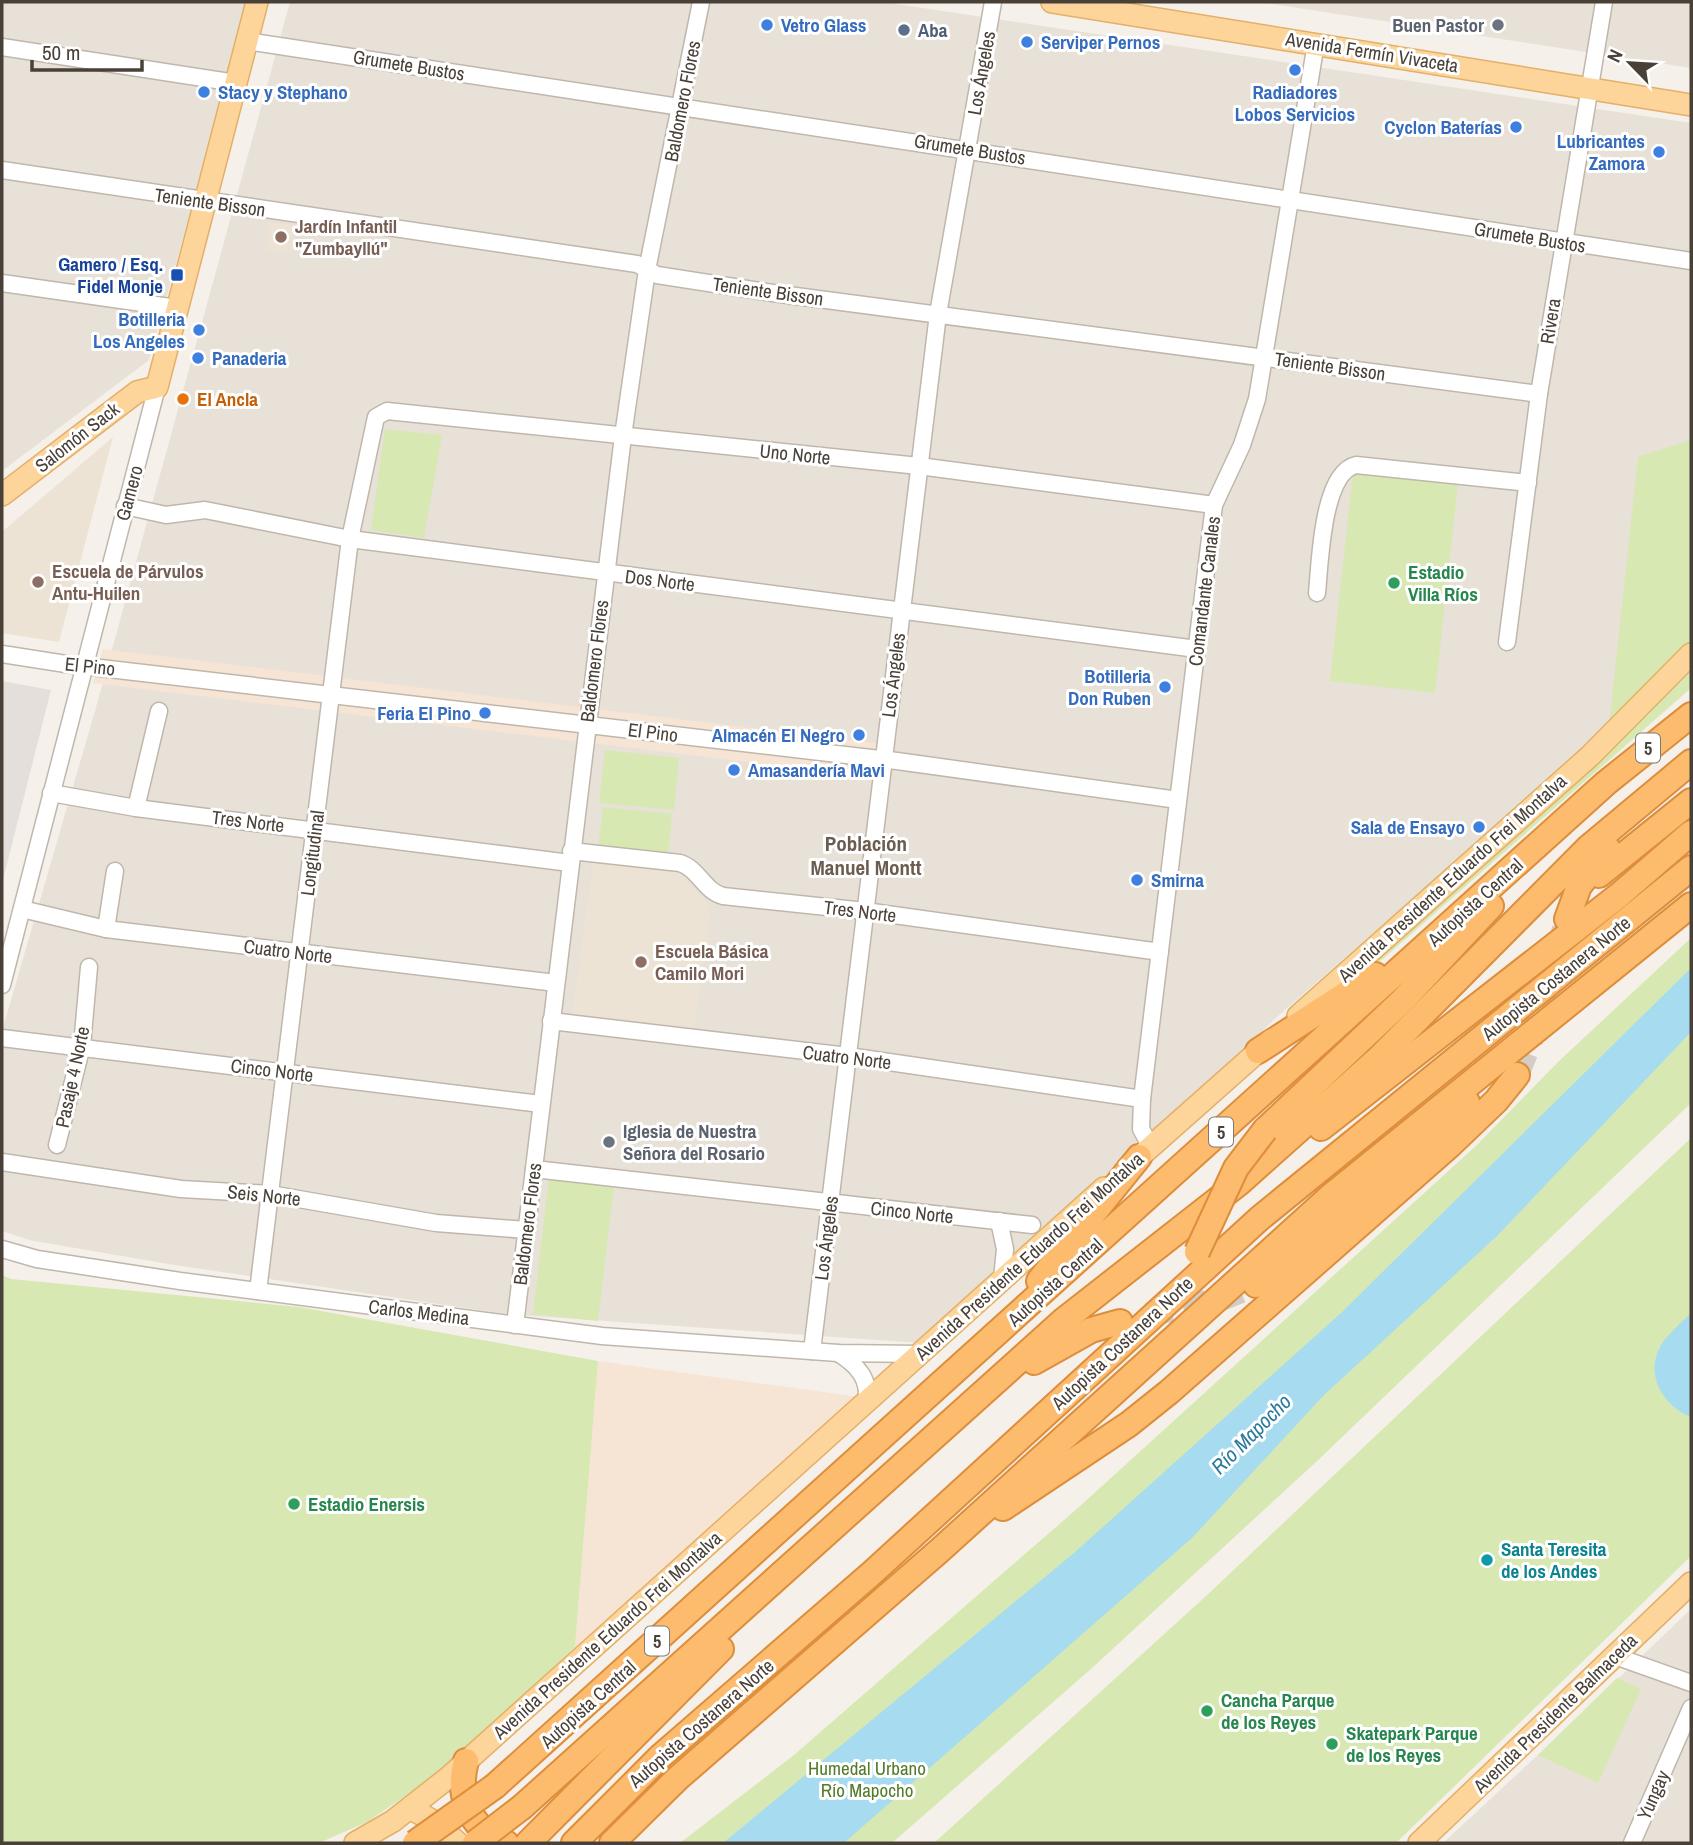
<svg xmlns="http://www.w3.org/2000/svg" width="1693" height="1845" font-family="'Archivo Narrow',sans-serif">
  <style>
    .residential { fill: #e8e1d8 }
    .commercial { fill: #f6e4d5 }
    .industrial { fill: #e4dfdb }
    .education { fill: #ede3d4 }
    .green { fill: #d7e8b3 }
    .water { fill: #a7dbf0 }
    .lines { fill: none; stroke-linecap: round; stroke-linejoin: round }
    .highway-tunnel { stroke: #d3cdc6; stroke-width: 24; stroke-dasharray: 24 12; stroke-linecap: butt }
    .minor-casing { stroke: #c0b7ac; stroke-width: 19 }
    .major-casing { stroke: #e3b069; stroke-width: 24 }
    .highway-casing { stroke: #dd8e3c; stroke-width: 28 }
    .minor { stroke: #fff; stroke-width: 16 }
    .major { stroke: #fdd59a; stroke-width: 21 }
    .highway { stroke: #fdbb6d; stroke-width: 24 }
    .highway-bridge-casing { stroke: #dd8e3c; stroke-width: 28; stroke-linecap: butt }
    .highway-bridge { stroke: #fdbb6d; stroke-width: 24 }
    .shop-dot { fill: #3f7fe0; stroke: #fff; stroke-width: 2.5 }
    .worship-dot { fill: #6b7280; stroke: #fff; stroke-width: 2.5 }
    .service-dot { fill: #5c6f8a; stroke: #fff; stroke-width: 2.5 }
    .education-dot { fill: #8d6e63; stroke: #fff; stroke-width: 2.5 }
    .transit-dot { fill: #1a4fb4; stroke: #fff; stroke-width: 2.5 }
    .food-dot { fill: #e8710a; stroke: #fff; stroke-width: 2.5 }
    .leisure-dot { fill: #2e9e5b; stroke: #fff; stroke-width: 2.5 }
    .culture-dot { fill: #0f9aa8; stroke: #fff; stroke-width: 2.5 }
    .labels { text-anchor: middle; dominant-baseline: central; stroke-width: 6; stroke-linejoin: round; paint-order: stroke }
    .shield { fill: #fff; stroke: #807974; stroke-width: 2 }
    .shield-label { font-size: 18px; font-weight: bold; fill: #494038 }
    .shop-label { font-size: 19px; font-weight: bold; fill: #366cbe; stroke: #fff; text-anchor: end }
    .worship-label { font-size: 19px; font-weight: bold; fill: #5b616d; stroke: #fff; text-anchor: end }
    .service-label { font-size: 19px; font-weight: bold; fill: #4e5e75; stroke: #fff; text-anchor: start }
    .street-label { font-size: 19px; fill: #494038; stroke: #fff }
    .education-label { font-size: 19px; font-weight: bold; fill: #785e54; stroke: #fff; text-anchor: start }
    .transit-label { font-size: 19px; font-weight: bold; fill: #164399; stroke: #fff; text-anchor: end }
    .food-label { font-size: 19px; font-weight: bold; fill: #c56008; stroke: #fff; text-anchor: start }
    .leisure-label { font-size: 19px; font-weight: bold; fill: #27864d; stroke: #fff; text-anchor: start }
    .culture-label { font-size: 19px; font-weight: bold; fill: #0d838f; stroke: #fff; text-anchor: start }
    .park-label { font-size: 19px; fill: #537b2a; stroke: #fff }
    .neighbourhood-label { font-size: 21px; font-weight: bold; fill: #6b5c4f; stroke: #fff }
    .water-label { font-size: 21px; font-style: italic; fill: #2c7a9c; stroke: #fff }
  </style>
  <rect width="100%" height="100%" fill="#f5f0ea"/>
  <!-- residential -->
  <g class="residential">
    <path d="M2,2H249L149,360L2,471Z"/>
    <path d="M290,2H883L1691,123V640L1583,749L1278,1016L1212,1080L921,1343L506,1314L174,1265L29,1240L2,1231V1031L97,704Z"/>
    <path d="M1258,2H1691V68Z"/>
    <path d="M1691,1609V1843H1443L1538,1755Z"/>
  </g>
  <!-- commercial -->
  <g class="commercial">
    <path d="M103,649L876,743L872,777L93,683Z"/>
    <path d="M598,1361L859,1397L575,1647Z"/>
  </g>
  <!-- industrial -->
  <path class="industrial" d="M2,681L51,690L2,884Z"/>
  <!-- education -->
  <g class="education">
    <path d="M269,222L295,225L292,252L267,250Z"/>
    <path d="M113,437L59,642L2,633V532Z"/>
    <path d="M593,863L679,872L711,908L694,1029L572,1017Z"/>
  </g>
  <!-- green -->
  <g class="green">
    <path d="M385,429L442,435L424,538L371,530Z"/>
    <path d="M1691,440V640L1609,725L1638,457Z"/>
    <path d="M1353,473L1458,485L1435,693L1330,681Z"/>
    <path d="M1691,665V688L1384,958L1328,1000Z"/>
    <path d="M605,750L679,758L674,810L599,803Z"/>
    <path d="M603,807L672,814L668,856L598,849Z"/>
    <path d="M1691,938V1103L1315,1463L1092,1668L892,1843H680L794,1755L1079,1507L1477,1145L1558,1062Z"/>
    <path d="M1691,1138V1556L1396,1843H934L1205,1597Z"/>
    <path d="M549,1178L614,1186L598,1321L533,1314Z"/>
    <path d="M2,1275L11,1279L299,1307L598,1361L575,1647L445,1769L367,1822L319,1843H2Z"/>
    <path d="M1617,1678L1641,1689L1598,1783L1538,1755Z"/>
  </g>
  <!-- water -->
  <g class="water">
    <path d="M1691,968V1032L1497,1236L1323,1396L1193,1537L844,1843H723L1074,1553L1341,1313Z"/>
    <path d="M1691,1313V1417C1663,1406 1644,1374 1661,1345C1669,1333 1681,1323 1691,1313Z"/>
  </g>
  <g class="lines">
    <!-- highway-tunnel -->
    <g class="highway-tunnel">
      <path d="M1517,1075L1530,1043L1564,929"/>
      <path d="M1148,1315L1224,1298L1256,1285"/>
    </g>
    <!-- minor casing -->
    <g class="minor-casing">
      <g id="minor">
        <path d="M247,41L1691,261"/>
        <path d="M2,47L236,83"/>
        <path d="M2,170L637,264L657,275L773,293L1539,394"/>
        <path d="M2,283L177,308"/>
        <path d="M125,506L166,515L205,510L350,539L1197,649"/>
        <path d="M1317,593C1320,563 1322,473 1356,465L1528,483"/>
        <path d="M1507,642L1539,394L1604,2"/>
        <path d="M2,654L66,664L897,761L1178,800"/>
        <path d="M51,793L136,808L570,863"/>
        <path d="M136,808L159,711"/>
        <path d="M571,851L680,863C699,869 704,891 723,896L865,911L1160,952"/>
        <path d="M22,909L106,929L556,983"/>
        <path d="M106,929L115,871"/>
        <path d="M2,985L157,387"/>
        <path d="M551,1021L848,1056L1142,1099"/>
        <path d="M2,1038L541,1104"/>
        <path d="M57,1145L82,1046L89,967"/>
        <path d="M1151,1147L1141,1129L1142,1099L1214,505L1242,445L1257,399L1316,43"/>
        <path d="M2,1162L181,1189L270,1194L436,1223L526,1230"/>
        <path d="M534,1169L1032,1225"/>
        <path d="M999,1221L1005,1249L1002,1279"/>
        <path d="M2,1249L37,1259L180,1281L602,1336L838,1353L920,1354"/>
        <path d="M258,1291L350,539L376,417L387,411L919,466L1214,505"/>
        <path d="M515,1325L623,436L647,270L701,2"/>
        <path d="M812,1351L938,314L993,2"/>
        <path d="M838,1353C857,1365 871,1379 866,1403"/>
        <path d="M1615,1656L1691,1683"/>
        <path d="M1632,1843L1691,1708"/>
      </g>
    </g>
    <!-- major casing -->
    <g class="major-casing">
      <g id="major">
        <path d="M1052,2L1691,105"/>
        <path d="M2,495L137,392L157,387L257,2"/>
        <path d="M1298,1016L1590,756L1691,654"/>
        <path d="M1128,1167L1271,1040"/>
        <path d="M410,1808L433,1821L458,1843"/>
        <path d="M355,1843L393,1821L449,1777L1104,1188"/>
        <path d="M1419,1843L1691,1583"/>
      </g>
    </g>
    <!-- highway casing -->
    <g class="highway-casing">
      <g id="highway">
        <path d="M1599,875L1691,801"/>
        <path d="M1567,919L1579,886L1608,849"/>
        <path d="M1258,1051L1375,975"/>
        <path d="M1321,1128L1618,896L1691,833"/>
        <path d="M1265,1130L1402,1001L1491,906"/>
        <path d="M1039,1281L1139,1157"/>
        <path d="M1256,1285L1293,1259L1404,1163L1467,1102"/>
        <path d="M1034,1362L1091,1330L1120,1322"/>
        <path d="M1003,1508L1129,1424L1169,1392L1450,1145L1496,1101L1517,1075"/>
        <path d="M466,1761C456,1797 471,1830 506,1843"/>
        <path d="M495,1786L1606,783L1691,715"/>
        <path d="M522,1807L1064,1320L1239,1183L1379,1058L1589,847L1691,762"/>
        <path d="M528,1843L721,1649"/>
        <path d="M574,1843L661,1756L872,1573L1260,1218L1691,868"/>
        <path d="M612,1843L678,1778L939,1551L1332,1195L1691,905"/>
      </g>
    </g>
    <!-- minor -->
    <use href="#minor" class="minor"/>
    <!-- major -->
    <use href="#major" class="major"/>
    <!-- highway -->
    <use href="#highway" class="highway"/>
    <!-- highway-bridge casing -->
    <g class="highway-bridge-casing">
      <g id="highway-bridge">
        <path d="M1197,1252L1236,1168L1265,1130"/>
        <path d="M415,1843L495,1786"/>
        <path d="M475,1843L522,1807"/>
      </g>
    </g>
    <!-- highway-bridge -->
    <use href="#highway-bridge" class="highway-bridge"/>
  </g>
  <!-- markers -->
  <g class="shop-dot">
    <circle cx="767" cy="25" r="7"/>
    <circle cx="1027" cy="42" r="7"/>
    <circle cx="1295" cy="70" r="7"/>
    <circle cx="204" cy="92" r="7"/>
    <circle cx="1516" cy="127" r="7"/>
    <circle cx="1659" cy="152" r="7"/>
    <circle cx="199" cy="330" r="7"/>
    <circle cx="198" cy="358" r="7"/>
    <circle cx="1165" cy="687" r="7"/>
    <circle cx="485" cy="713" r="7"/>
    <circle cx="859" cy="735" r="7"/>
    <circle cx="734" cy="770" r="7"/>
    <circle cx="1479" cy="827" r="7"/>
    <circle cx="1137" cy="880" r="7"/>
  </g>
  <g class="worship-dot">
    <circle cx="1498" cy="25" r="7"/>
    <circle cx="609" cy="1142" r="7"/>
  </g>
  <circle class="service-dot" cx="904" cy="30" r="7"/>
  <g class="education-dot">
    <circle cx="281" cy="237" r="7"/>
    <circle cx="38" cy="582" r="7"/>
    <circle cx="641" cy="962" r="7"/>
  </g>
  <rect class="transit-dot" x="170" y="268" width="14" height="14" rx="3.5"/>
  <circle class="food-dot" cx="183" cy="399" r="7"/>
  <g class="leisure-dot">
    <circle cx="1394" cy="583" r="7"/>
    <circle cx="294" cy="1504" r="7"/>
    <circle cx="1207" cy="1711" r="7"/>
    <circle cx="1332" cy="1744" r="7"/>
  </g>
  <circle class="culture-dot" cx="1487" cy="1560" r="7"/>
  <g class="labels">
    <!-- shield labels -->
    <g class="shield">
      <rect x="1636" y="733.5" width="24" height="29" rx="5"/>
      <rect x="1209" y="1117.5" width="24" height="29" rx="5"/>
      <rect x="645" y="1626.5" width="24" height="29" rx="5"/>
    </g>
    <g class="shield-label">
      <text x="1648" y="748">5</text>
      <text x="1221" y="1132">5</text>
      <text x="657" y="1641">5</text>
    </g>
    <!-- shop labels -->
    <g class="shop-label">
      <text x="781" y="25" text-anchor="start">Vetro Glass</text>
      <text x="1041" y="42" text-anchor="start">Serviper Pernos</text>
      <text x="218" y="92" text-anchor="start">Stacy y Stephano</text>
      <text x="1295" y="92" text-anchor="middle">Radiadores<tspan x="1295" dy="22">Lobos Servicios</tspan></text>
      <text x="1502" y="127">Cyclon Baterías</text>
      <text x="1645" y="141">Lubricantes<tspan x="1645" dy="22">Zamora</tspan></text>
      <text x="185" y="319">Botilleria<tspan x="185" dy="22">Los Angeles</tspan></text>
      <text x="212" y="358" text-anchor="start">Panaderia</text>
      <text x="1151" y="676">Botilleria<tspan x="1151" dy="22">Don Ruben</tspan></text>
      <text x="471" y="713">Feria El Pino</text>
      <text x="845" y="735">Almacén El Negro</text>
      <text x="748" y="770" text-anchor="start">Amasandería Mavi</text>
      <text x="1465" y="827">Sala de Ensayo</text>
      <text x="1151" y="880" text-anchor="start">Smirna</text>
    </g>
    <!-- worship labels -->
    <g class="worship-label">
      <text x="1484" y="25">Buen Pastor</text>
      <text x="623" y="1131" text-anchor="start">Iglesia de Nuestra<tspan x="623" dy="22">Señora del Rosario</tspan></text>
    </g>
    <!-- service labels -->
    <g class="service-label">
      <text x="918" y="30">Aba</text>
    </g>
    <!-- street labels -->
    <g class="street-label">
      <text transform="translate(1372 52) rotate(9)">Avenida Fermín Vivaceta</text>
      <text transform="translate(409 65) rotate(9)">Grumete Bustos</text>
      <text transform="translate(981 73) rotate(-80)">Los Ángeles</text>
      <text transform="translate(682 101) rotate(-79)">Baldomero Flores</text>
      <text transform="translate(970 149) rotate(9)">Grumete Bustos</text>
      <text transform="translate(210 202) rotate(8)">Teniente Bisson</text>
      <text transform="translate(1530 237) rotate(9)">Grumete Bustos</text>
      <text transform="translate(768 291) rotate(8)">Teniente Bisson</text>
      <text transform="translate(1550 321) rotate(-81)">Rivera</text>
      <text transform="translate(1330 366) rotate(8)">Teniente Bisson</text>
      <text transform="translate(77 437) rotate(-38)">Salomón Sack</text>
      <text transform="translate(795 454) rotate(6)">Uno Norte</text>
      <text transform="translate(129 493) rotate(-75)">Gamero</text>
      <text transform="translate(660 580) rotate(7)">Dos Norte</text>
      <text transform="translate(1204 591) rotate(-83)">Comandante Canales</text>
      <text transform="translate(594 661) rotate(-83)">Baldomero Flores</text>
      <text transform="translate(90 666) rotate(6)">El Pino</text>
      <text transform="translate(893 675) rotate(-83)">Los Ángeles</text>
      <text transform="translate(653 732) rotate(7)">El Pino</text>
      <text transform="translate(248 821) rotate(7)">Tres Norte</text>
      <text transform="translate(312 853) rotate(-83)">Longitudinal</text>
      <text transform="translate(1452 878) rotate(-42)">Avenida Presidente Eduardo Frei Montalva</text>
      <text transform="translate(1475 902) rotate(-42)">Autopista Central</text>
      <text transform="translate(860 911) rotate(7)">Tres Norte</text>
      <text transform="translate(288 951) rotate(7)">Cuatro Norte</text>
      <text transform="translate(1556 978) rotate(-39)">Autopista Costanera Norte</text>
      <text transform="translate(847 1057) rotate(7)">Cuatro Norte</text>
      <text transform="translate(272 1070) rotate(7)">Cinco Norte</text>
      <text transform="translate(72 1077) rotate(-78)">Pasaje 4 Norte</text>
      <text transform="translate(264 1195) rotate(6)">Seis Norte</text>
      <text transform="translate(912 1212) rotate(6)">Cinco Norte</text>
      <text transform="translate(527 1224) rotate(-83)">Baldomero Flores</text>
      <text transform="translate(826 1238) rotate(-83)">Los Ángeles</text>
      <text transform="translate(1029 1256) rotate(-42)">Avenida Presidente Eduardo Frei Montalva</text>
      <text transform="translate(1055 1282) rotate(-42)">Autopista Central</text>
      <text transform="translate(419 1312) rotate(7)">Carlos Medina</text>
      <text transform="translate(1122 1343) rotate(-43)">Autopista Costanera Norte</text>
      <text transform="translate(607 1635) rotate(-42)">Avenida Presidente Eduardo Frei Montalva</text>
      <text transform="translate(588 1704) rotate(-42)">Autopista Central</text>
      <text transform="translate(1555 1713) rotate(-44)">Avenida Presidente Balmaceda</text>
      <text transform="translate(701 1723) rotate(-41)">Autopista Costanera Norte</text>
      <text transform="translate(1653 1795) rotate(-66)">Yungay</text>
    </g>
    <!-- education labels -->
    <g class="education-label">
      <text x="295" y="226">Jardín Infantil<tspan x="295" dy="22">"Zumbayllú"</tspan></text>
      <text x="52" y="571">Escuela de Párvulos<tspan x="52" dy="22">Antu-Huilen</tspan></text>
      <text x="655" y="951">Escuela Básica<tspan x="655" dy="22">Camilo Mori</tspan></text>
    </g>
    <!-- transit labels -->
    <g class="transit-label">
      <text x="163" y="264">Gamero / Esq.<tspan x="163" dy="22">Fidel Monje</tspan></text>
    </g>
    <!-- food labels -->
    <g class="food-label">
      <text x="197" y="399">El Ancla</text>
    </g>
    <!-- leisure labels -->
    <g class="leisure-label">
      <text x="1408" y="572">Estadio<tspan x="1408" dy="22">Villa Ríos</tspan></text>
      <text x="308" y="1504">Estadio Enersis</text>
      <text x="1221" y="1700">Cancha Parque<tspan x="1221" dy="22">de los Reyes</tspan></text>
      <text x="1346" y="1733">Skatepark Parque<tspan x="1346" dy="22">de los Reyes</tspan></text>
    </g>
    <!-- culture labels -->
    <g class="culture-label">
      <text x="1501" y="1549">Santa Teresita<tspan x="1501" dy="22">de los Andes</tspan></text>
    </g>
    <!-- park labels -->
    <g class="park-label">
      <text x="867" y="1768">Humedal Urbano<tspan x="867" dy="22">Río Mapocho</tspan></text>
    </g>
    <!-- neighbourhood labels -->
    <g class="neighbourhood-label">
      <text x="866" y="843">Población<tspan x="866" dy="24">Manuel Montt</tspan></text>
    </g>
    <!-- water labels -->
    <g class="water-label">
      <text transform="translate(1251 1434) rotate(-45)">Río Mapocho</text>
    </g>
  </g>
  <!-- border -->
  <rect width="1693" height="1845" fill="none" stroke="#494038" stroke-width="7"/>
  <!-- north arrow -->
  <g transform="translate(1630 63) rotate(295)" stroke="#ffffff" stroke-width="5" paint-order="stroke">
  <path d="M0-5L12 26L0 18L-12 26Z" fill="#494038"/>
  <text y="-10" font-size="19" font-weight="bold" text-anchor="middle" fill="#494038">N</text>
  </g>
  <!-- scale -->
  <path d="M32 60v10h110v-10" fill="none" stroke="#494038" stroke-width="3.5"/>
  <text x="42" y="60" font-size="21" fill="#494038" stroke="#ffffff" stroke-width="5" paint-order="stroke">50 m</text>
</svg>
